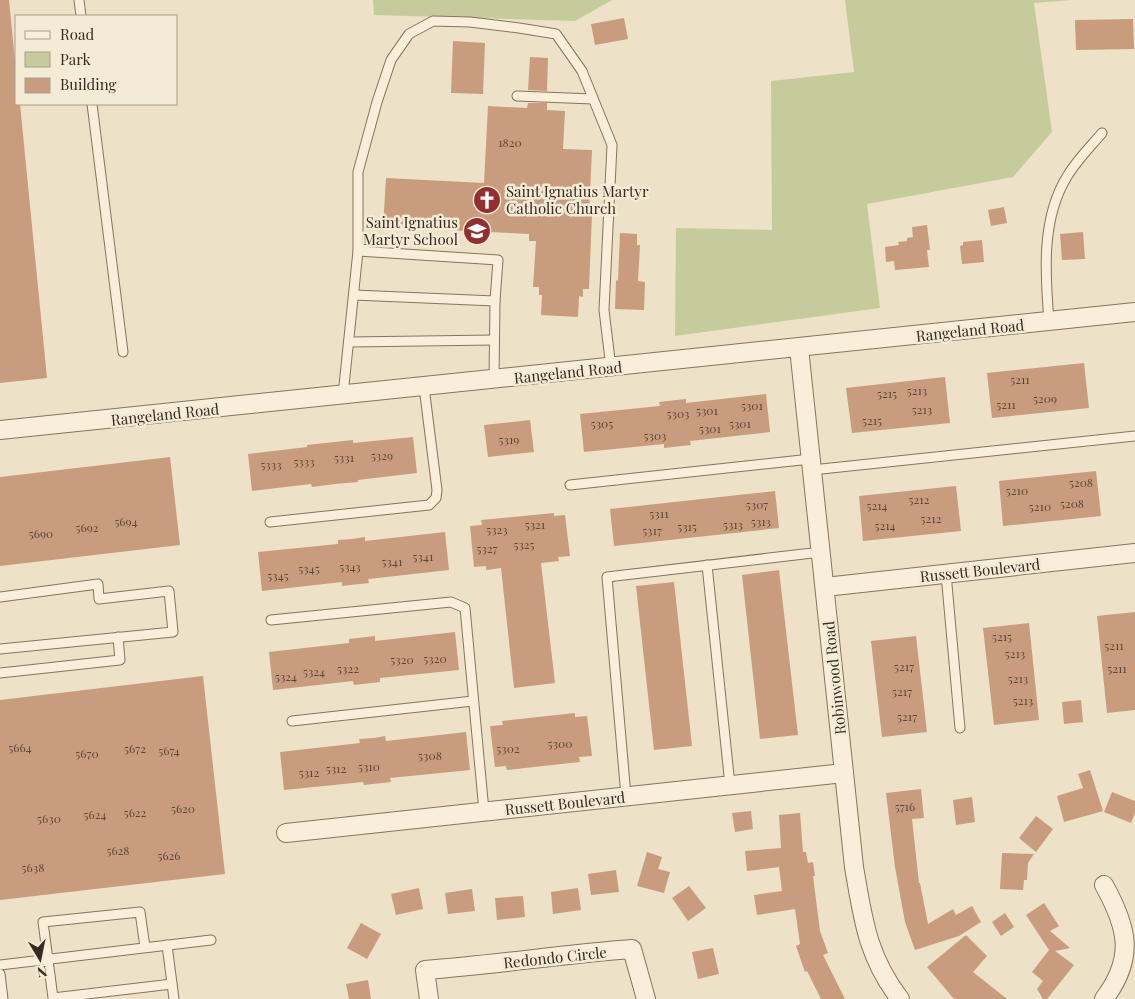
<svg xmlns="http://www.w3.org/2000/svg" width="1135" height="999" font-family="'Playfair Display',serif">
  <style>
    .green { fill: #c6cb9b }
    .building { fill: #c99c7e }
    .lines { fill: none; stroke-linecap: round; stroke-linejoin: round }
    .lane-casing { stroke: #88735d; stroke-width: 11 }
    .street-casing { stroke: #88735d; stroke-width: 20 }
    .lane { stroke: #f8eeda; stroke-width: 9 }
    .street { stroke: #f8eeda; stroke-width: 18 }
    .labels { text-anchor: middle; dominant-baseline: central; stroke-width: 5; stroke-linejoin: round; paint-order: stroke }
    .number-label { font-size: 12px; fill: #5c4738 }
    .poi-label { font-size: 15px; fill: #382b20; stroke: #f4ebd6; text-anchor: start }
    .street-label { font-size: 15px; fill: #382b20; stroke: #f4ebd6 }
  </style>
  <rect width="100%" height="100%" fill="#ede1c7"/>
  <!-- green -->
  <g class="green">
    <path d="M373,0H612L575,21L374,15Z"/>
    <path d="M845,0H1072L1034,3L1052,132L1013,177L867,204L880,308L675,336L676,228L772,230L771,81L854,72Z"/>
  </g>
  <!-- building -->
  <g class="building">
    <path d="M0,0H9L16,71V104H20L47,378L0,383Z"/>
    <path d="M624,18L628,39L595,45L591,24Z"/>
    <path d="M1133,19L1134,49L1076,50L1075,20Z"/>
    <path d="M453,41L485,43L483,94L451,93Z"/>
    <path d="M530,57L548,58L547,91L528,90Z"/>
    <path d="M528,103H547V110L565,111L563,149L592,150L589,214H592L589,289H583V297L579,296L578,317L541,315L542,295H539V287H533L536,241H529V234L383,227L386,178L484,183L488,106L527,108Z"/>
    <path d="M1004,207L1007,223L991,226L988,210Z"/>
    <path d="M927,225L930,250H927L929,267L895,270L894,261L886,262L885,247L899,245L898,242L907,241V238L913,237L912,227Z"/>
    <path d="M1083,232L1085,259L1062,260L1060,234Z"/>
    <path d="M620,233L637,234V245H640L638,281L645,282L644,310L615,309L616,280L618,281Z"/>
    <path d="M982,240L984,262L962,264L960,246L963,245V242Z"/>
    <path d="M1084,363L1089,408L992,418L987,373Z"/>
    <path d="M945,377L950,423L852,433L846,388Z"/>
    <path d="M766,394L770,432L690,441L691,445L664,448V444L584,452L580,414L660,406L659,402L686,399V403Z"/>
    <path d="M530,420L534,452L488,457L484,425Z"/>
    <path d="M413,437L417,473L358,480V482L335,484L312,487L311,484L252,491L248,454L307,447V445L353,440V443Z"/>
    <path d="M170,457L180,545L0,566V477Z"/>
    <path d="M1096,471L1101,516L1003,526L999,481Z"/>
    <path d="M956,486L961,531L863,541L859,496Z"/>
    <path d="M775,491L779,528L614,546L610,509Z"/>
    <path d="M554,513V516L565,515L570,556L558,557L559,561L541,563L555,683L514,688L501,568L486,570V566L474,567L470,526L482,525L481,520Z"/>
    <path d="M445,532L449,570L368,579L369,583L350,585L342,586V582L262,591L258,552L338,544V540L352,539L365,537V541Z"/>
    <path d="M779,570L798,735L760,739L742,575Z"/>
    <path d="M674,582L692,746L654,750L636,586Z"/>
    <path d="M1135,612V710L1107,713L1097,616Z"/>
    <path d="M1029,623L1039,720L994,725L983,628Z"/>
    <path d="M455,632L459,670L380,678V682L354,685L353,681L273,690L269,652L349,643V639L375,636V641Z"/>
    <path d="M916,636L927,732L882,737L871,641Z"/>
    <path d="M203,676L225,874L0,900V700Z"/>
    <path d="M1081,700L1083,722L1064,724L1062,702Z"/>
    <path d="M575,713V717L587,716L592,756L579,757L580,762L534,767L507,770L506,766L495,767L490,726L503,725L502,721Z"/>
    <path d="M466,732L470,770L390,778L391,782L364,785L363,782L284,790L280,752L360,743L359,739L374,738L385,736L386,741Z"/>
    <path d="M1090,770L1103,811L1064,822L1057,796L1083,788L1078,774Z"/>
    <path d="M921,789L924,818L912,819L919,883H920L928,924L953,909L956,915L972,906L981,922L959,936L915,950L905,922L895,867L886,793Z"/>
    <path d="M1112,792L1135,801V813L1131,823L1104,812Z"/>
    <path d="M972,797L975,822L956,825L953,800Z"/>
    <path d="M751,811L753,829L735,832L732,813Z"/>
    <path d="M800,813L803,852H806L808,863L813,862L815,876H813L820,931L828,953L823,955L845,999H821L807,971L805,972L796,946L800,944L795,909L757,915L754,895L782,891L779,867L747,871L745,851L781,848L779,815Z"/>
    <path d="M1036,816L1053,829L1036,852L1019,838Z"/>
    <path d="M647,852L662,857L658,869L670,872L664,893L637,886Z"/>
    <path d="M1002,853L1034,854L1028,863L1027,880H1024L1023,890L1000,889Z"/>
    <path d="M616,870L619,892L591,895L588,874Z"/>
    <path d="M689,886L706,908L688,921L672,898Z"/>
    <path d="M419,888L423,909L396,915L391,894Z"/>
    <path d="M578,888L581,910L553,914L551,892Z"/>
    <path d="M472,889L475,911L448,914L445,893Z"/>
    <path d="M523,896L525,917L497,920L495,898Z"/>
    <path d="M1044,903L1059,926L1050,931L1070,948L1055,951L1074,965L1047,999H1043L1037,989L1043,981L1032,972L1049,950L1026,915Z"/>
    <path d="M1005,913L1014,927L1001,936L992,922Z"/>
    <path d="M361,923L381,934L367,959L347,948Z"/>
    <path d="M966,935L987,956L973,972L1007,999H954L927,967Z"/>
    <path d="M713,948L719,974L698,979L692,952Z"/>
    <path d="M368,980L371,999H349L346,984Z"/>
  </g>
  <g class="lines">
    <!-- lane casing -->
    <g class="lane-casing">
      <g id="lane">
        <path d="M79,0L81,16"/>
        <path d="M517,96L593,99"/>
        <path d="M92,104L123,352"/>
        <path d="M358,251L498,260L495,301L494,380"/>
        <path d="M354,295L495,301"/>
        <path d="M1049,321C1045,273 1041,217 1068,175C1077,160 1091,146 1102,133"/>
        <path d="M349,342L494,340"/>
        <path d="M343,395L358,251V172L377,102L391,60L409,34L433,21L470,22L519,28L556,34L582,71L612,145L604,310L611,368"/>
        <path d="M812,470L1135,436"/>
        <path d="M570,485L811,459"/>
        <path d="M270,522L429,505L436,498L437,490L424,387"/>
        <path d="M707,565L730,785"/>
        <path d="M946,574L960,728"/>
        <path d="M0,597L98,584L99,599L169,591L173,632L0,649"/>
        <path d="M271,620L451,602L465,608L484,811"/>
        <path d="M0,673L120,660L118,637"/>
        <path d="M292,721L473,701"/>
        <path d="M626,796L607,577L821,552"/>
        <path d="M167,945L174,999"/>
        <path d="M145,947L140,912L43,922L53,998L172,984"/>
        <path d="M0,965L211,940"/>
        <path d="M0,974L3,999"/>
      </g>
    </g>
    <!-- street casing -->
    <g class="street-casing">
      <g id="street">
        <path d="M799,348L854,867C863,919 867,956 900,999"/>
        <path d="M0,430L1135,312"/>
        <path d="M825,587L1135,553"/>
        <path d="M286,833L844,773"/>
        <path d="M429,999L425,970C495,965 563,954 632,949L646,999"/>
        <path d="M1104,999C1135,958 1128,928 1104,885"/>
      </g>
    </g>
    <!-- lane -->
    <use href="#lane" class="lane"/>
    <!-- street -->
    <use href="#street" class="street"/>
  </g>
  <!-- icons -->
  <defs>
    <g id="church-disc" transform="scale(1.4375)"><circle r="9.5" fill="#942f31" stroke="#f4ebd6"/><path d="M-1.2-6h2.4v3.5h3.3v2.4h-3.3V6h-2.4V-.1h-3.3v-2.4h3.3Z" fill="#fff"/></g>
    <g id="school-disc" transform="scale(1.4375)"><circle r="9.5" fill="#942f31" stroke="#f4ebd6"/><path d="M0-5L7-2L0 1L-7-2ZM-4 1L0 2.5L4 1V4Q0 6-4 4Z" fill="#fff"/></g>
  </defs>
  <g fill-rule="evenodd">
    <use href="#church-disc" x="487" y="200"/>
    <use href="#school-disc" x="477" y="231"/>
  </g>
  <g class="labels">
    <!-- number labels -->
    <g class="number-label">
      <text x="510" y="142">1820</text>
      <text x="1020" y="379">5211</text>
      <text x="917" y="390">5213</text>
      <text x="887" y="393">5215</text>
      <text x="1045" y="398">5209</text>
      <text x="1006" y="404">5211</text>
      <text x="752" y="405">5301</text>
      <text x="922" y="409">5213</text>
      <text x="707" y="410">5301</text>
      <text x="678" y="413">5303</text>
      <text x="872" y="420">5215</text>
      <text x="602" y="423">5305</text>
      <text x="740" y="423">5301</text>
      <text x="710" y="428">5301</text>
      <text x="655" y="435">5303</text>
      <text x="509" y="439">5319</text>
      <text x="382" y="455">5329</text>
      <text x="344" y="457">5331</text>
      <text x="304" y="461">5333</text>
      <text x="271" y="464">5333</text>
      <text x="1081" y="482">5208</text>
      <text x="1017" y="490">5210</text>
      <text x="919" y="499">5212</text>
      <text x="1072" y="503">5208</text>
      <text x="757" y="504">5307</text>
      <text x="877" y="505">5214</text>
      <text x="1040" y="506">5210</text>
      <text x="659" y="513">5311</text>
      <text x="931" y="518">5212</text>
      <text x="126" y="521">5694</text>
      <text x="761" y="521">5313</text>
      <text x="535" y="524">5321</text>
      <text x="733" y="524">5313</text>
      <text x="885" y="525">5214</text>
      <text x="687" y="526">5315</text>
      <text x="87" y="527">5692</text>
      <text x="497" y="529">5323</text>
      <text x="652" y="530">5317</text>
      <text x="41" y="533">5690</text>
      <text x="524" y="544">5325</text>
      <text x="487" y="548">5327</text>
      <text x="423" y="556">5341</text>
      <text x="392" y="561">5341</text>
      <text x="350" y="566">5343</text>
      <text x="309" y="568">5345</text>
      <text x="278" y="575">5345</text>
      <text x="1002" y="636">5215</text>
      <text x="1114" y="645">5211</text>
      <text x="1015" y="653">5213</text>
      <text x="435" y="658">5320</text>
      <text x="402" y="659">5320</text>
      <text x="904" y="666">5217</text>
      <text x="348" y="668">5322</text>
      <text x="1117" y="668">5211</text>
      <text x="314" y="671">5324</text>
      <text x="286" y="676">5324</text>
      <text x="1018" y="678">5213</text>
      <text x="902" y="691">5217</text>
      <text x="1023" y="700">5213</text>
      <text x="907" y="716">5217</text>
      <text x="560" y="743">5300</text>
      <text x="20" y="747">5664</text>
      <text x="135" y="748">5672</text>
      <text x="508" y="748">5302</text>
      <text x="169" y="750">5674</text>
      <text x="87" y="753">5670</text>
      <text x="430" y="755">5308</text>
      <text x="369" y="766">5310</text>
      <text x="336" y="768">5312</text>
      <text x="309" y="772">5312</text>
      <text x="905" y="806">5716</text>
      <text x="183" y="808">5620</text>
      <text x="135" y="812">5622</text>
      <text x="95" y="814">5624</text>
      <text x="49" y="818">5630</text>
      <text x="118" y="850">5628</text>
      <text x="169" y="855">5626</text>
      <text x="33" y="867">5638</text>
    </g>
    <!-- poi labels -->
    <g class="poi-label">
      <text x="506" y="191">Saint Ignatius Martyr<tspan x="506" dy="17">Catholic Church</tspan></text>
      <text x="458" y="222" text-anchor="end">Saint Ignatius<tspan x="458" dy="17">Martyr School</tspan></text>
    </g>
    <!-- street labels -->
    <g class="street-label">
      <text transform="translate(970 330) rotate(-6)">Rangeland Road</text>
      <text transform="translate(568 372) rotate(-6)">Rangeland Road</text>
      <text transform="translate(165 414) rotate(-6)">Rangeland Road</text>
      <text transform="translate(980 570) rotate(-6)">Russett Boulevard</text>
      <text transform="translate(834 678) rotate(-96)">Robinwood Road</text>
      <text transform="translate(565 803) rotate(-6)">Russett Boulevard</text>
      <text transform="translate(555 957) rotate(-6)">Redondo Circle</text>
    </g>
  </g>
  <!-- legend -->
  <rect x="15" y="15" width="162" height="90" fill="#f4ebd6" stroke="#a99e8d"/>
  <rect x="25" y="31" width="25" height="8" fill="#f8eeda" stroke="#a99e8d"/>
  <text x="60" y="40" font-size="15" fill="#382b20">Road</text>
  <rect x="25" y="52" width="25" height="15" fill="#c6cb9b" stroke="#a99e8d"/>
  <text x="60" y="65" font-size="15" fill="#382b20">Park</text>
  <rect x="25" y="78" width="25" height="15" fill="#c99c7e" stroke="#a99e8d"/>
  <text x="60" y="90" font-size="15" fill="#382b20">Building</text>
  <!-- north arrow -->
  <g transform="translate(40 959) rotate(170)" stroke="#f4ebd6" stroke-width="4" paint-order="stroke">
  <path d="M0-4L9 19L0 12L-9 19Z" fill="#382b20"/>
  <text y="-8" font-size="14" font-weight="bold" text-anchor="middle" fill="#382b20">N</text>
  </g>
</svg>
